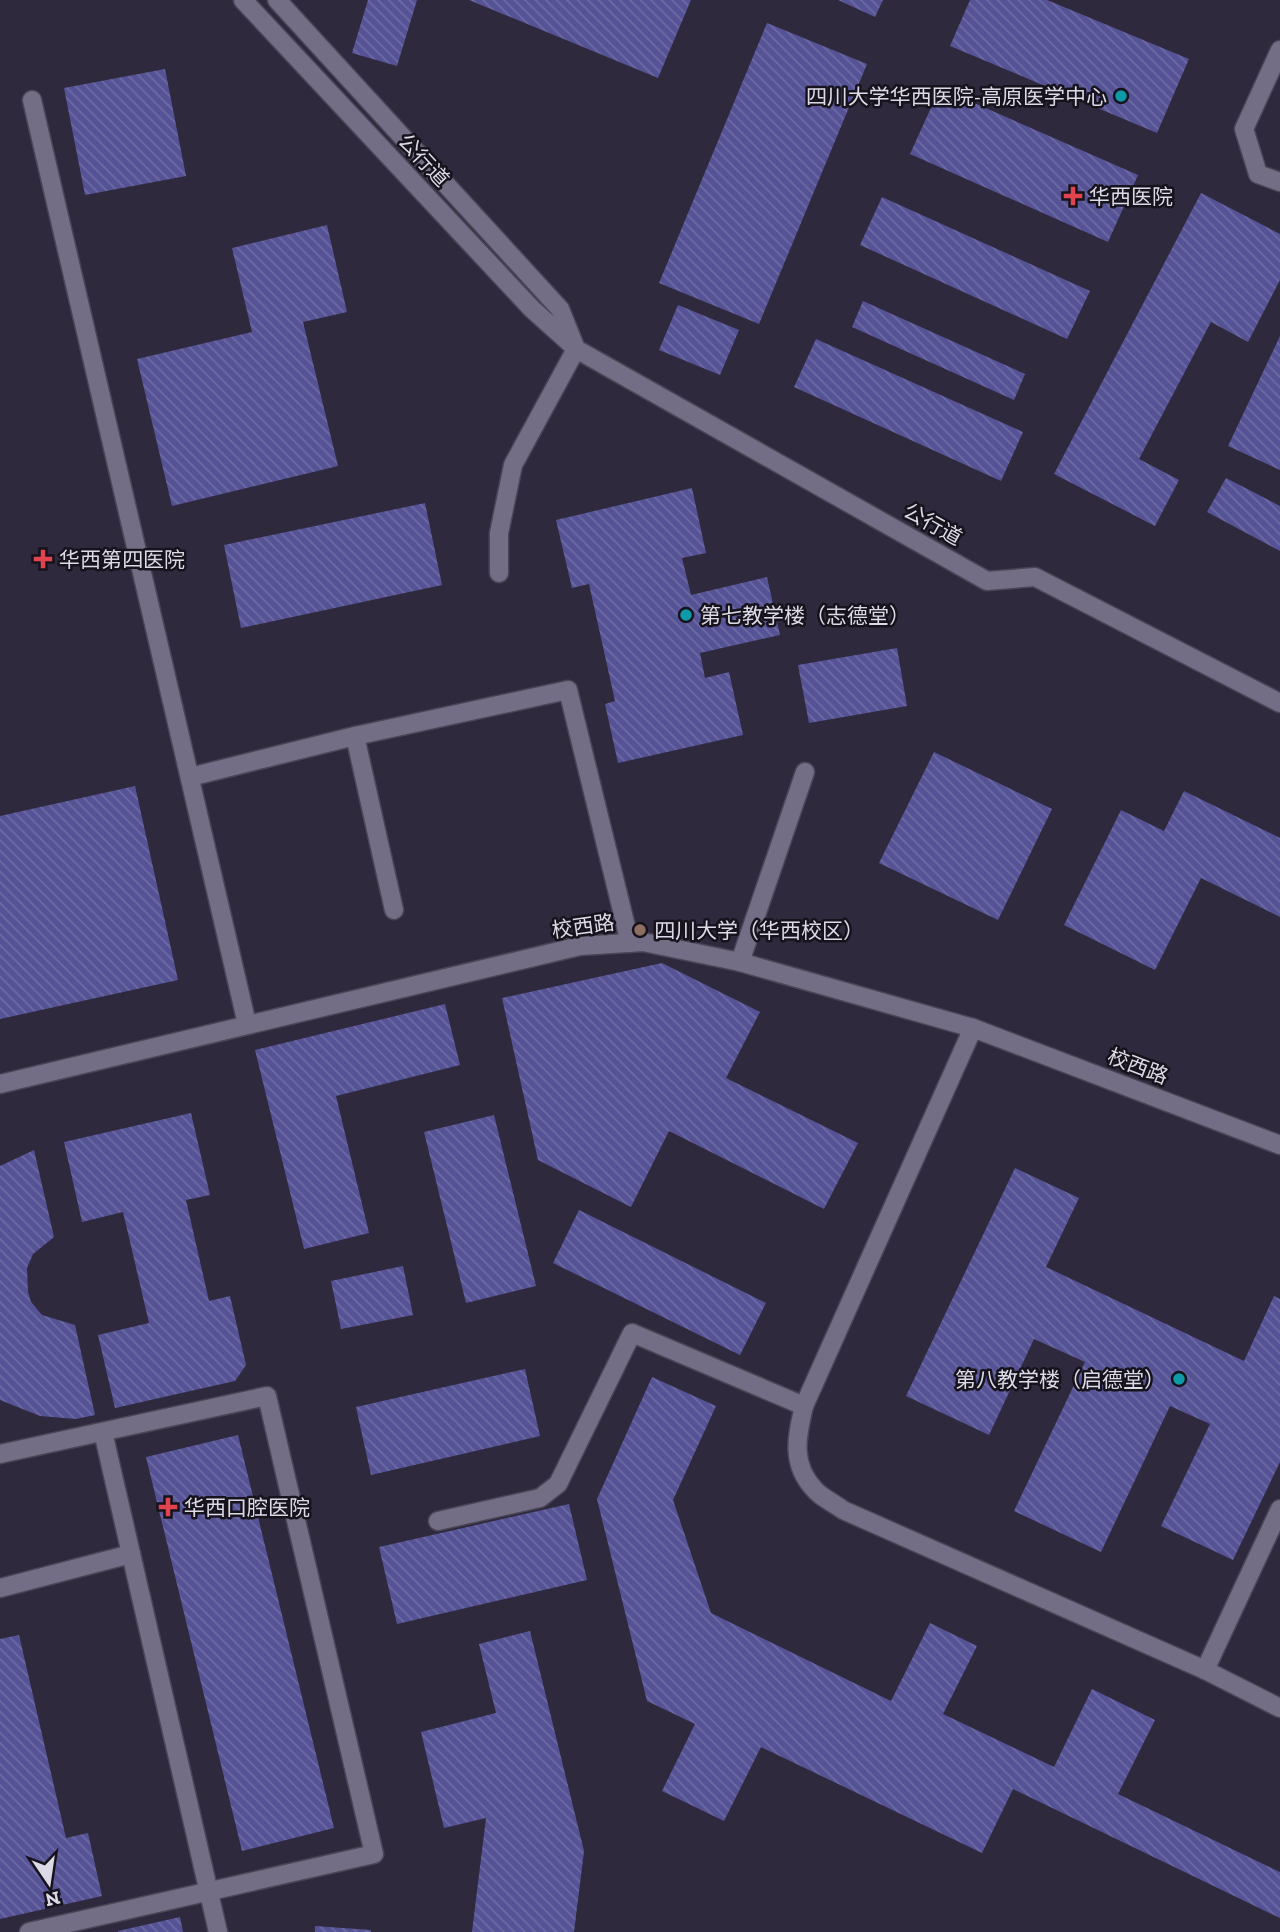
<svg xmlns="http://www.w3.org/2000/svg" width="1280" height="1932" font-family="'Zilla Slab','Noto Sans SC',serif">
  <style>
    .building { fill: url(#building-back-hatch) }
    .lines { fill: none; stroke-linecap: round; stroke-linejoin: round }
    .service-casing { stroke: #4a4556; stroke-width: 21 }
    .minor-casing { stroke: #4a4556; stroke-width: 21 }
    .service { stroke: #736e85; stroke-width: 18 }
    .minor { stroke: #736e85; stroke-width: 18 }
    .culture-dot { fill: #0f9aa8; stroke: #16131c; stroke-width: 2.5 }
    .health-dot { fill: #e0444e; stroke: #16131c; stroke-width: 2.5 }
    .education-dot { fill: #8d6e63; stroke: #16131c; stroke-width: 2.5 }
    .labels { text-anchor: middle; dominant-baseline: central; stroke-width: 5; stroke-linejoin: round; paint-order: stroke }
    .poi-label { font-size: 21px; fill: #dddae7; stroke: #16131c; text-anchor: start }
    .street-label { font-size: 21px; fill: #dddae7; stroke: #16131c }
  </style>
  <defs>
    <pattern id="building-back-hatch" width="6" height="6" patternUnits="userSpaceOnUse" patternTransform="scale(1.75)"><rect width="6" height="6" fill="#555395"/><path d="M-1 5l2 2M0 0l6 6M5-1l2 2" fill="none" stroke="#6d6ba4"/></pattern>
  </defs>
  <rect width="100%" height="100%" fill="#2e293d"/>
  <!-- building -->
  <g class="building">
    <path d="M368,0H417L397,66L352,53Z"/>
    <path d="M469,0H691L658,78Z"/>
    <path d="M838,0H883L875,17Z"/>
    <path d="M970,0H1047L1189,59L1157,133L950,46Z"/>
    <path d="M767,23L867,64L759,324L659,283Z"/>
    <path d="M165,69L186,176L85,195L64,88Z"/>
    <path d="M940,88L1138,175L1108,242L910,154Z"/>
    <path d="M1201,193L1280,234V280L1248,342L1211,322L1139,459L1179,480L1155,526L1054,474Z"/>
    <path d="M882,197L1090,291L1067,339L860,245Z"/>
    <path d="M327,225L347,312L303,322L338,466L172,506L137,359L252,332L232,248Z"/>
    <path d="M863,301L1025,374L1014,400L852,327Z"/>
    <path d="M678,305L739,330L720,375L659,350Z"/>
    <path d="M1280,336V470L1228,446Z"/>
    <path d="M816,339L1023,432L1001,481L794,387Z"/>
    <path d="M1226,478L1280,506V551L1207,512Z"/>
    <path d="M692,488L706,553L682,558L691,595L767,577L780,635L700,653L705,678L729,672L743,735L618,763L605,704L615,701L589,584L572,588L556,520Z"/>
    <path d="M425,503L442,585L241,628L224,545Z"/>
    <path d="M897,648L907,706L809,723L798,665Z"/>
    <path d="M934,752L1052,809L998,920L879,863Z"/>
    <path d="M135,786L178,980L0,1019V816Z"/>
    <path d="M1184,791L1280,838V917L1201,878L1155,970L1064,925L1121,810L1164,831Z"/>
    <path d="M662,963L760,1012L726,1078L858,1143L824,1209L669,1131L631,1207L538,1160L502,998Z"/>
    <path d="M445,1004L460,1065L336,1096L369,1233L304,1249L255,1050Z"/>
    <path d="M191,1113L210,1195L186,1200L209,1301L230,1296L246,1365L235,1381L115,1408L98,1335L149,1323L123,1212L82,1222L64,1142Z"/>
    <path d="M494,1115L536,1286L466,1303L424,1132Z"/>
    <path d="M34,1150L54,1237L33,1254L27,1268L28,1292L31,1302L42,1315L75,1325L95,1415L76,1419L40,1416L0,1400V1166Z"/>
    <path d="M1015,1168L1079,1198L1046,1267L1244,1361L1274,1296L1280,1299V1462L1233,1560L1161,1526L1210,1424L1170,1406L1101,1552L1014,1511L1085,1362L1034,1339L989,1435L906,1396Z"/>
    <path d="M579,1210L766,1303L740,1355L553,1263Z"/>
    <path d="M403,1266L413,1315L341,1329L331,1281Z"/>
    <path d="M525,1369L540,1436L371,1475L356,1407Z"/>
    <path d="M652,1377L716,1406L673,1500L711,1613L891,1701L930,1623L977,1646L943,1714L1054,1767L1092,1689L1155,1720L1118,1794L1280,1872V1918L1013,1789L982,1853L761,1747L724,1821L662,1791L695,1724L647,1701L597,1499Z"/>
    <path d="M238,1435L334,1828L242,1851L146,1457Z"/>
    <path d="M569,1504L587,1580L397,1624L379,1547Z"/>
    <path d="M530,1631L584,1851L574,1932H472L486,1818L444,1828L421,1732L496,1713L479,1644Z"/>
    <path d="M19,1635L66,1838L88,1833L102,1896L0,1919V1639Z"/>
    <path d="M180,1917L183,1932H118V1931Z"/>
    <path d="M315,1926L371,1930V1932H315Z"/>
  </g>
  <g class="lines">
    <!-- service casing -->
    <g class="service-casing">
      <g id="service">
        <path d="M1280,50L1244,129L1258,174L1280,182"/>
        <path d="M32,100L247,1024"/>
        <path d="M499,573V533L513,465L576,349"/>
        <path d="M355,736L394,910"/>
        <path d="M190,777L355,736L568,690L630,943"/>
        <path d="M740,962L805,772"/>
        <path d="M973,1028L804,1406C797,1436 790,1464 815,1490C822,1498 834,1503 843,1510L1205,1670L1280,1708"/>
        <path d="M0,1084L580,946L643,942L740,962L973,1028L1280,1145"/>
        <path d="M103,1432L218,1932"/>
        <path d="M0,1454L267,1396L374,1854L29,1932"/>
        <path d="M438,1521L540,1498L558,1484L632,1333L804,1406"/>
        <path d="M0,1588L131,1554"/>
        <path d="M1205,1670L1280,1509"/>
      </g>
    </g>
    <!-- minor casing -->
    <g class="minor-casing">
      <g id="minor">
        <path d="M243,0L532,309L571,344"/>
        <path d="M277,0L560,309L576,349L987,581L1035,577L1280,703"/>
      </g>
    </g>
    <!-- service -->
    <use href="#service" class="service"/>
    <!-- minor -->
    <use href="#minor" class="minor"/>
  </g>
  <!-- markers -->
  <g class="culture-dot">
    <circle cx="1121" cy="96" r="7"/>
    <circle cx="686" cy="615" r="7"/>
    <circle cx="1179" cy="1379" r="7"/>
  </g>
  <g class="health-dot">
    <path d="M1069.5 185.5h7v7h7v7h-7v7h-7v-7h-7v-7h7z"/>
    <path d="M39.5 548.5h7v7h7v7h-7v7h-7v-7h-7v-7h7z"/>
    <path d="M164.5 1496.5h7v7h7v7h-7v7h-7v-7h-7v-7h7z"/>
  </g>
  <circle class="education-dot" cx="640" cy="930" r="7"/>
  <g class="labels">
    <!-- poi labels -->
    <g class="poi-label">
      <text x="1107" y="96" text-anchor="end">四川大学华西医院-高原医学中心</text>
      <text x="1089" y="196">华西医院</text>
      <text x="59" y="559">华西第四医院</text>
      <text x="700" y="615">第七教学楼（志德堂）</text>
      <text x="654" y="930">四川大学（华西校区）</text>
      <text x="1165" y="1379" text-anchor="end">第八教学楼（启德堂）</text>
      <text x="184" y="1507">华西口腔医院</text>
    </g>
    <!-- street labels -->
    <g class="street-label">
      <text transform="translate(424 160) rotate(47)">公行道</text>
      <text transform="translate(933 524) rotate(29)">公行道</text>
      <text transform="translate(583 926) rotate(-8)">校西路</text>
      <text transform="translate(1138 1066) rotate(21)">校西路</text>
    </g>
  </g>
  <!-- north arrow -->
  <g transform="translate(49 1883) rotate(167)" stroke="#16131c" stroke-width="5" paint-order="stroke">
  <path d="M0-5L12 26L0 18L-12 26Z" fill="#dddae7"/>
  <text y="-10" font-size="19" font-weight="bold" text-anchor="middle" fill="#dddae7">N</text>
  </g>
</svg>
